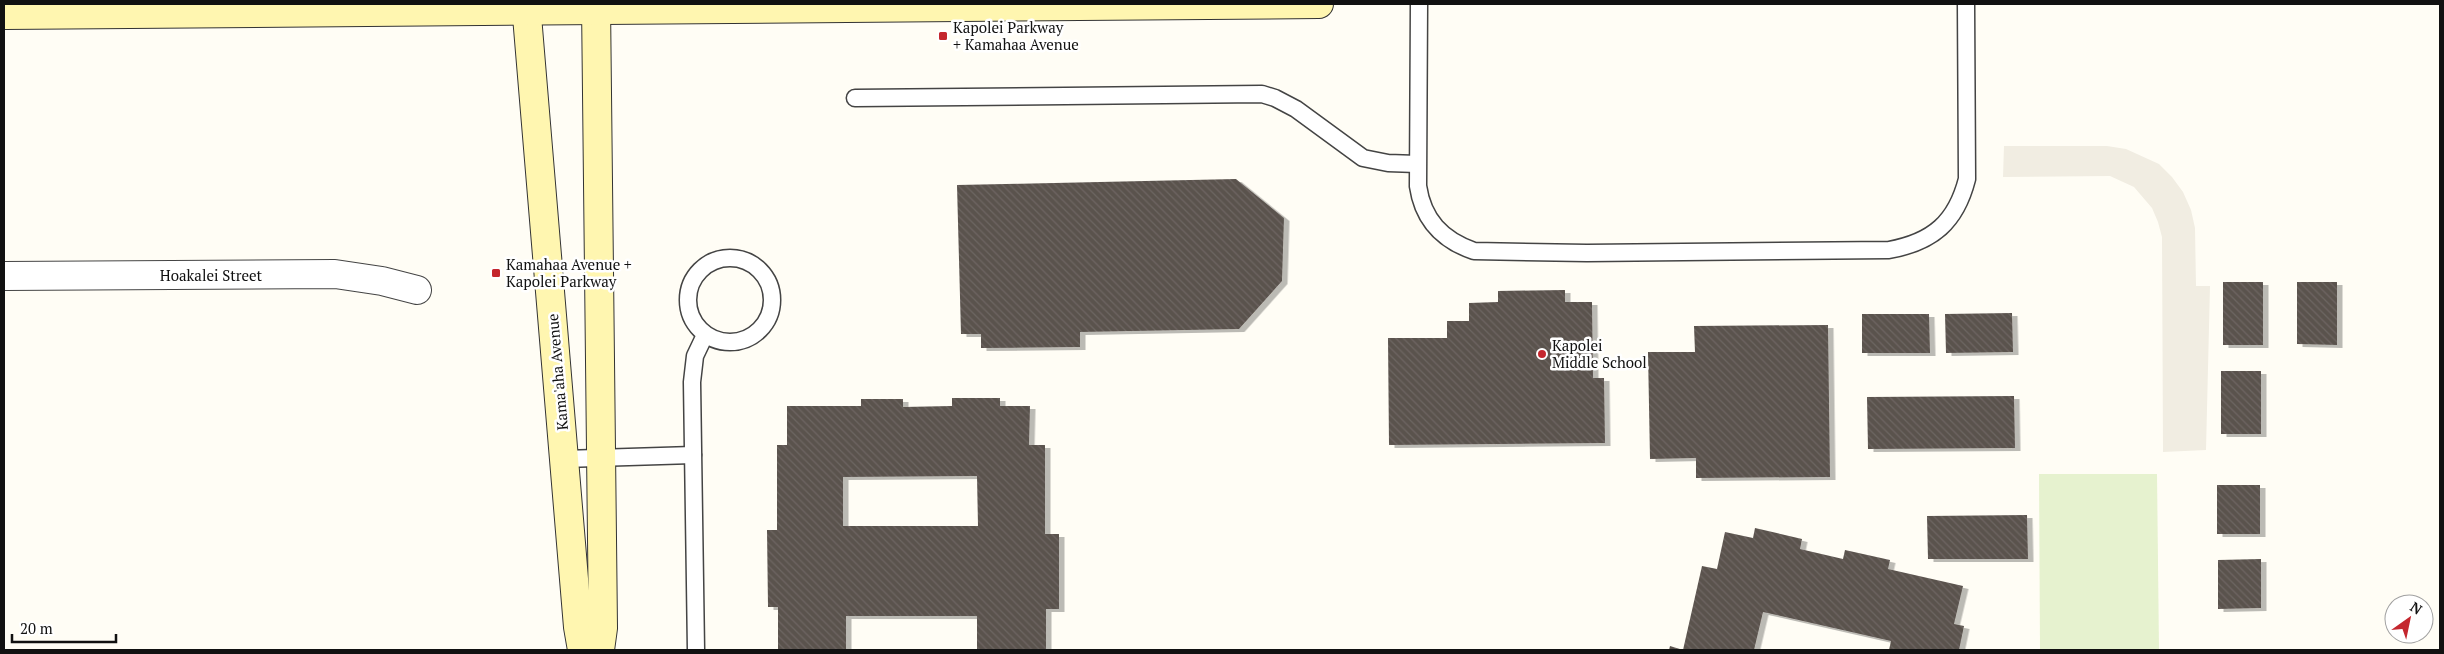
<svg xmlns="http://www.w3.org/2000/svg" width="2444" height="654" font-family="'PT Serif',serif">
  <style>
    .pitch { fill: #e6f2cf }
    .plaza { fill: #f1ede2 }
    .building { fill: url(#building-back-hatch); fill-rule: evenodd; filter: url(#shadow) }
    .lines { fill: none; stroke-linecap: round; stroke-linejoin: round }
    .lane-casing { stroke: #444; stroke-width: 19 }
    .street-casing { stroke: #444; stroke-width: 30 }
    .secondary-casing { stroke: #333; stroke-width: 30 }
    .lane { stroke: #fff; stroke-width: 16 }
    .street { stroke: #fff; stroke-width: 28 }
    .secondary { stroke: #fff6b0; stroke-width: 28 }
    .poi-dot { fill: #c4262e; stroke: #fff; stroke-width: 2 }
    .labels { text-anchor: middle; dominant-baseline: central; stroke-width: 5; stroke-linejoin: round; paint-order: stroke }
    .poi-label { font-size: 15px; fill: #111; stroke: #fff; text-anchor: start }
    .street-label { font-size: 15px; fill: #111; stroke: #fff }
  </style>
  <defs>
    <pattern id="building-back-hatch" width="6" height="6" patternUnits="userSpaceOnUse" patternTransform="scale(1.25)"><rect width="6" height="6" fill="#5a524d"/><path d="M-1 5l2 2M0 0l6 6M5-1l2 2" fill="none" stroke="#6d6662"/></pattern>
    <filter id="shadow"><feDropShadow dx="5.5" dy="3" stdDeviation="0" flood-color="#0004"/></filter>
  </defs>
  <rect width="100%" height="100%" fill="#fffdf5"/>
  <!-- pitch -->
  <path class="pitch" d="M2039,474H2157L2159,650H2040Z"/>
  <!-- plaza -->
  <path class="plaza" d="M2004,146H2107L2126,149L2159,164L2172,177L2183,192L2191,210L2195,228L2196,286H2210L2206,450L2163,452L2162,237L2158,222L2152,208L2134,187L2110,176L2003,177Z"/>
  <!-- building -->
  <g class="building">
    <path d="M1236,179L1284,218L1282,281L1239,329L1080,332V347L981,348V334H961L957,185Z"/>
    <rect x="2223" y="282" width="40" height="63"/>
    <path d="M2297,282H2337V345L2297,344Z"/>
    <path d="M1565,290V302H1592L1593,378H1604L1605,443L1389,445L1388,338H1447V321H1469V303L1498,302V291Z"/>
    <path d="M2012,313L2013,352L1946,353L1945,314Z"/>
    <path d="M1862,314H1929L1930,353H1862Z"/>
    <path d="M1828,325L1830,477L1696,478V458L1650,459L1648,352H1695L1694,326Z"/>
    <rect x="2221" y="371" width="40" height="63"/>
    <path d="M2014,396L2015,448L1868,449L1867,397Z"/>
    <path d="M952,398H1000V406H1030L1029,445H1045V534H1059V609H1046V650H977V616H846V650H778V607H768L767,530H777V445H787V406H861V399H903V407L952,406ZM977,476L978,526H843V477Z"/>
    <rect x="2217" y="485" width="43" height="49"/>
    <path d="M2027,515L2028,559H1928L1927,516Z"/>
    <path d="M1755,528L1802,539L1800,549L1843,559L1845,550L1890,560L1888,569L1963,586L1954,624L1964,626L1959,650H1889L1891,641L1763,612L1754,650H1669L1670,646L1683,650L1702,566L1717,569L1725,532L1753,538Z"/>
    <path d="M2261,559V608L2218,609V560Z"/>
  </g>
  <g class="lines">
    <!-- lane casing -->
    <g class="lane-casing">
      <g id="lane">
        <path d="M1419,4L1418,186C1423,220 1442,240 1474,251L1587,253L1889,250C1933,242 1956,222 1967,179L1966,4"/>
        <path d="M855,98L1262,94L1275,98L1296,109L1363,158L1388,163L1417,164"/>
        <circle cx="730" cy="300" r="42"/>
        <path d="M564,459L693,455"/>
        <path d="M696,650L692,382L695,356L705,335"/>
      </g>
    </g>
    <!-- street casing -->
    <g class="street-casing">
      <path id="street" d="M4,276L335,274L382,281L417,290"/>
    </g>
    <!-- secondary casing -->
    <g class="secondary-casing">
      <g id="secondary">
        <path d="M526,4L578,627L582,650"/>
        <path d="M596,4L603,628L600,650"/>
        <path d="M4,15L1319,4"/>
      </g>
    </g>
    <!-- lane -->
    <use href="#lane" class="lane"/>
    <!-- street -->
    <use href="#street" class="street"/>
    <!-- secondary -->
    <use href="#secondary" class="secondary"/>
  </g>
  <!-- markers -->
  <g class="poi-dot">
    <rect x="938" y="31" width="10" height="10" rx="2.5"/>
    <rect x="491" y="268" width="10" height="10" rx="2.5"/>
    <circle cx="1542" cy="354" r="5"/>
  </g>
  <g class="labels">
    <!-- poi labels -->
    <g class="poi-label">
      <text x="953" y="27">Kapolei Parkway<tspan x="953" dy="17">+ Kamahaa Avenue</tspan></text>
      <text x="506" y="264">Kamahaa Avenue +<tspan x="506" dy="17">Kapolei Parkway</tspan></text>
      <text x="1552" y="345">Kapolei<tspan x="1552" dy="17">Middle School</tspan></text>
    </g>
    <!-- street labels -->
    <g class="street-label">
      <text x="211" y="275">Hoakalei Street</text>
      <text transform="translate(557 372) rotate(-95)">Kama'aha Avenue</text>
    </g>
  </g>
  <!-- border -->
  <rect width="2444" height="654" fill="none" stroke="#111111" stroke-width="10"/>
  <!-- north arrow -->
  <g transform="translate(2409 619) rotate(33)"><circle r="24" fill="#ffffff" stroke="#a0a0a0"/>
  <path d="M0-4L9 19L0 12L-9 19Z" fill="#c4262e"/>
  <text y="-8" font-size="14" font-weight="bold" text-anchor="middle" fill="#111111">N</text>
  </g>
  <!-- scale -->
  <path d="M12 634v8h104v-8" fill="none" stroke="#111111" stroke-width="2.5"/>
  <text x="20" y="634" font-size="15" fill="#111111" stroke="#ffffff" stroke-width="4" paint-order="stroke">20 m</text>
</svg>
